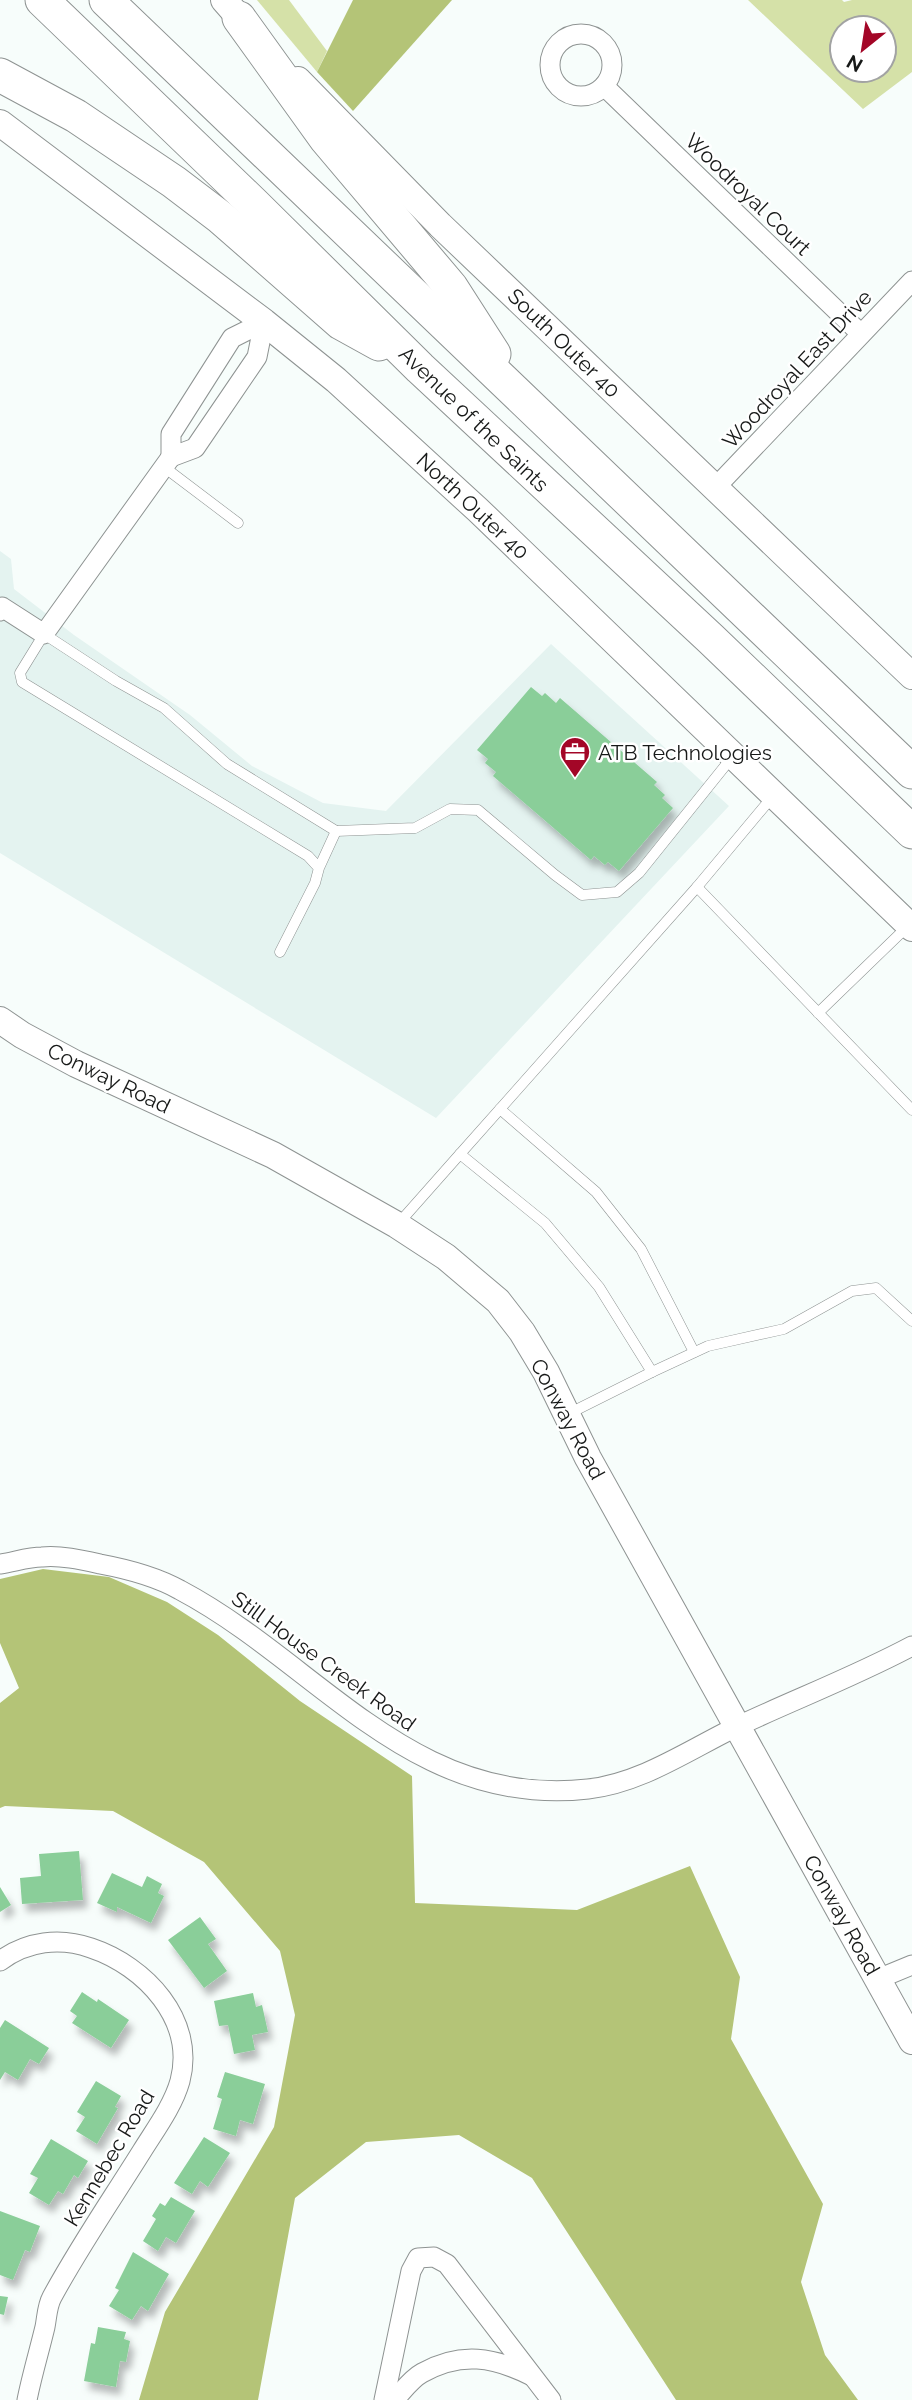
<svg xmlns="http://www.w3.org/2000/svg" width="912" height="2400" font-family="Raleway,sans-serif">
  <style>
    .built { fill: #e4f3f0 }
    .green { fill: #d5e1a8; fill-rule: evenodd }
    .forest { fill: #b4c477 }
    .building { fill: #8ace99; filter: url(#shadow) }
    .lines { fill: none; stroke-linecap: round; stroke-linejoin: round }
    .lane-casing { stroke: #8e9392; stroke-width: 11 }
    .street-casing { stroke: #8e9392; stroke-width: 21 }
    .secondary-casing { stroke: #8e9392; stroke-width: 28 }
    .highway-casing { stroke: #8e9392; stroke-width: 35 }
    .lane { stroke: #fff; stroke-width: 10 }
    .street { stroke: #fff; stroke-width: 19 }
    .secondary { stroke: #fff; stroke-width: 26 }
    .highway { stroke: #fff; stroke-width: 33 }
    .labels { text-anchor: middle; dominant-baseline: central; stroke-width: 5; stroke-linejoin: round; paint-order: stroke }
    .street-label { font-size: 21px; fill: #171918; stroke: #fff }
    .poi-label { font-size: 21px; fill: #171918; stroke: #fff; text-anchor: start }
  </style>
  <defs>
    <filter id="shadow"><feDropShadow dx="4.5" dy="8" stdDeviation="3.5" flood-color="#0004"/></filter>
  </defs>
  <rect width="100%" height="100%" fill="#f7fdfb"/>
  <!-- built -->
  <path class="built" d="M0,551L11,559L14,589L74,635L190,715L252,766L323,803L386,811L551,644L729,806L436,1118L0,853Z"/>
  <!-- green -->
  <g class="green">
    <path d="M257,0H289L327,51L317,72Z"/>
    <path d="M748,0H842L844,2L852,0H912V72L863,109ZM842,28H884V70H842Z"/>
  </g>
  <!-- forest -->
  <g class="forest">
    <path d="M353,0H452L353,111L317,72Z"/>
    <path d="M43,1569L109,1577L167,1602L218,1635L300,1701L412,1776L415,1903L577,1910L690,1866L740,1977L731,2039L823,2204L801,2282L825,2355L858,2400H676L532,2178L459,2135L366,2142L295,2198L258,2400H139L165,2312L274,2127L295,2015L280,1951L204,1862L113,1811L5,1806L0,1808V1703L19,1688L0,1643V1579Z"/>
  </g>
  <!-- building -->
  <g class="building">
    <path d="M531,687L542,696L545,693L556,703L560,698L657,782L654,785L665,795L662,798L673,808L619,871L608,862L605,865L594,856L591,860L493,776L496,772L485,763L488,759L477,750Z"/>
    <path d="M79,1851L83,1900L22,1904L20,1878L41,1876L39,1854Z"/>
    <path d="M112,1873L142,1887L147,1876L162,1884L158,1893L164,1896L151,1923L117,1907V1912L97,1903Z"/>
    <path d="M0,1887L11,1905L0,1912Z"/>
    <path d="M200,1917L216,1939L208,1944L227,1971L204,1988L168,1940Z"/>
    <path d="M82,1992L97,2002L98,1999L129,2020L111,2048L72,2023L77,2016L70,2011Z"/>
    <path d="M253,1993L256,2007L262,2005L268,2032L252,2035L255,2050L234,2054L228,2025L219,2026L214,2001Z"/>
    <path d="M5,2020L49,2048L39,2064L30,2059L18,2080L5,2072L0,2080V2028Z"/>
    <path d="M225,2072L265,2084L253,2124L240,2120L236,2136L213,2129L222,2099L217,2097Z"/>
    <path d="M96,2081L121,2096L115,2107L118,2108L97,2144L76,2131L85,2117L77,2112Z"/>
    <path d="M204,2137L230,2153L208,2187L200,2181L192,2194L174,2183Z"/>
    <path d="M51,2139L88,2161L78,2178L74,2175L63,2194L58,2191L49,2205L29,2193L38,2178L30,2174Z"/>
    <path d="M171,2197L195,2211L176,2243L166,2237L158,2251L143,2241L156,2219L152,2216L160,2203L165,2206Z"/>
    <path d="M0,2211L40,2226L30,2252L25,2250L13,2280L0,2275Z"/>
    <path d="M133,2252L169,2274L148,2311L141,2306L132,2320L109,2306L119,2290L115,2288Z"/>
    <path d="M0,2296L8,2297L4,2315L0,2314Z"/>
    <path d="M98,2327L126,2332L124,2339L130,2341L126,2362L120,2361L116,2387L84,2381L91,2343L95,2344Z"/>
  </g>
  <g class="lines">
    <!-- lane casing -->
    <g class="lane-casing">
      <g id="lane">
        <path d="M164,467L238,523"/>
        <path d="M336,831L415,828L450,809L478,810L555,875L582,895L617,892L639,873L733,756"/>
        <path d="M697,887L773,796"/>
        <path d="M280,952L315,883L319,868L308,856L22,682L20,673L44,634L116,681L164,708L227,764L336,831L319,868"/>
        <path d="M818,1013L909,925"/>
        <path d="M500,1109L596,1192L641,1249L694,1352"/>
        <path d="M460,1154L697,887L912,1110"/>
        <path d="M398,1224L460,1154L545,1223L599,1287L652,1372L568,1414"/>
        <path d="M652,1372L708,1346L784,1329L852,1291L876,1288L912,1321"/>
      </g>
    </g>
    <!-- street casing -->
    <g class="street-casing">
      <g id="street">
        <circle cx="581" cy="65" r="31"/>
        <path d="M604,86L861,334"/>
        <path d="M264,322L257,357L195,448L171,457V434L232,338Z"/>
        <path d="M715,488L912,281"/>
        <path d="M0,611L2,607L44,634L171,457"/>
        <path d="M0,1564C14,1562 28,1557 42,1557C60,1555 82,1560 100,1564C127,1569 155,1576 180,1590C318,1663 412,1809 588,1789C641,1783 687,1751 734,1728C793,1700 854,1677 912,1646"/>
        <path d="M0,1961C27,1941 60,1937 91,1948C145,1966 196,2020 180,2081C173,2106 155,2130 142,2151C112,2199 79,2247 52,2297C47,2306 47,2317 45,2327C39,2352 32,2375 27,2400"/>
        <path d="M878,1979L912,1965"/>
        <path d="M384,2400L411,2271L418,2258L434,2257L447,2264L551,2400"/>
        <path d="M394,2400C402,2392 411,2379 422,2373C461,2351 494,2357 532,2376"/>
      </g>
    </g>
    <!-- secondary casing -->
    <g class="secondary-casing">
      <g id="secondary">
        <path d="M224,0L252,32"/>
        <path d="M298,80L440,225L912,676"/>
        <path d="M0,123L264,322L336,380L478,510L912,928"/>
        <path d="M0,1020L22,1035L76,1064L273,1155L397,1225L446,1257L498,1301L522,1332L546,1372L588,1458L912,2041"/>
      </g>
    </g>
    <!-- highway casing -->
    <g class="highway-casing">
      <g id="highway">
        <path d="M42,0L254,204L420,368L711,639L912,832"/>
        <path d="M106,0L912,772"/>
        <path d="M239,18L326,139L451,287L494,354"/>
        <path d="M0,75L76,116L174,182L220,217L341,323L379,344"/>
      </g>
    </g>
    <!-- lane -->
    <use href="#lane" class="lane"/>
    <!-- street -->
    <use href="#street" class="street"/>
    <!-- secondary -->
    <use href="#secondary" class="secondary"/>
    <!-- highway -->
    <use href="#highway" class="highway"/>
  </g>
  <!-- icons -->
  <defs>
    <g id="office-pin" transform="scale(1.575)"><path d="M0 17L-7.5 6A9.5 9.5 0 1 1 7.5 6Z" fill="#a30627" stroke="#fff"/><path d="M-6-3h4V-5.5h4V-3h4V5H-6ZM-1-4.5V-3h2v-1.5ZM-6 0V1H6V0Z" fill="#fff"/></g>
  </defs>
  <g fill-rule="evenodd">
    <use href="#office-pin" x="575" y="752"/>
  </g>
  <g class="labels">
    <!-- street labels -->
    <g class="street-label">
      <text transform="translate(748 194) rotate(44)">Woodroyal Court</text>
      <text transform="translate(564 343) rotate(44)">South Outer 40</text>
      <text transform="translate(797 369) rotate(-47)">Woodroyal East Drive</text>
      <text transform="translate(474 419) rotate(44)">Avenue of the Saints</text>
      <text transform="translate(473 506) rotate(43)">North Outer 40</text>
      <text transform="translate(109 1078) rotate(26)">Conway Road</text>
      <text transform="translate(568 1419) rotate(62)">Conway Road</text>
      <text transform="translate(324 1661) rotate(36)">Still House Creek Road</text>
      <text transform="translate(842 1915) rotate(61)">Conway Road</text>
      <text transform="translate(109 2158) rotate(-59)">Kennebec Road</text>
    </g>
    <!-- poi labels -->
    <g class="poi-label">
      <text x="598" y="752">ATB Technologies</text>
    </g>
  </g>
  <!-- north arrow -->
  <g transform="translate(863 49) rotate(210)"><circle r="33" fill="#ffffff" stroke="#a2a3a3" stroke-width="2"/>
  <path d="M0-5L12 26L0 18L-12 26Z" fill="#a30627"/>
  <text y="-10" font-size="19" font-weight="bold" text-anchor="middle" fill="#171918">N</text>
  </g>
</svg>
